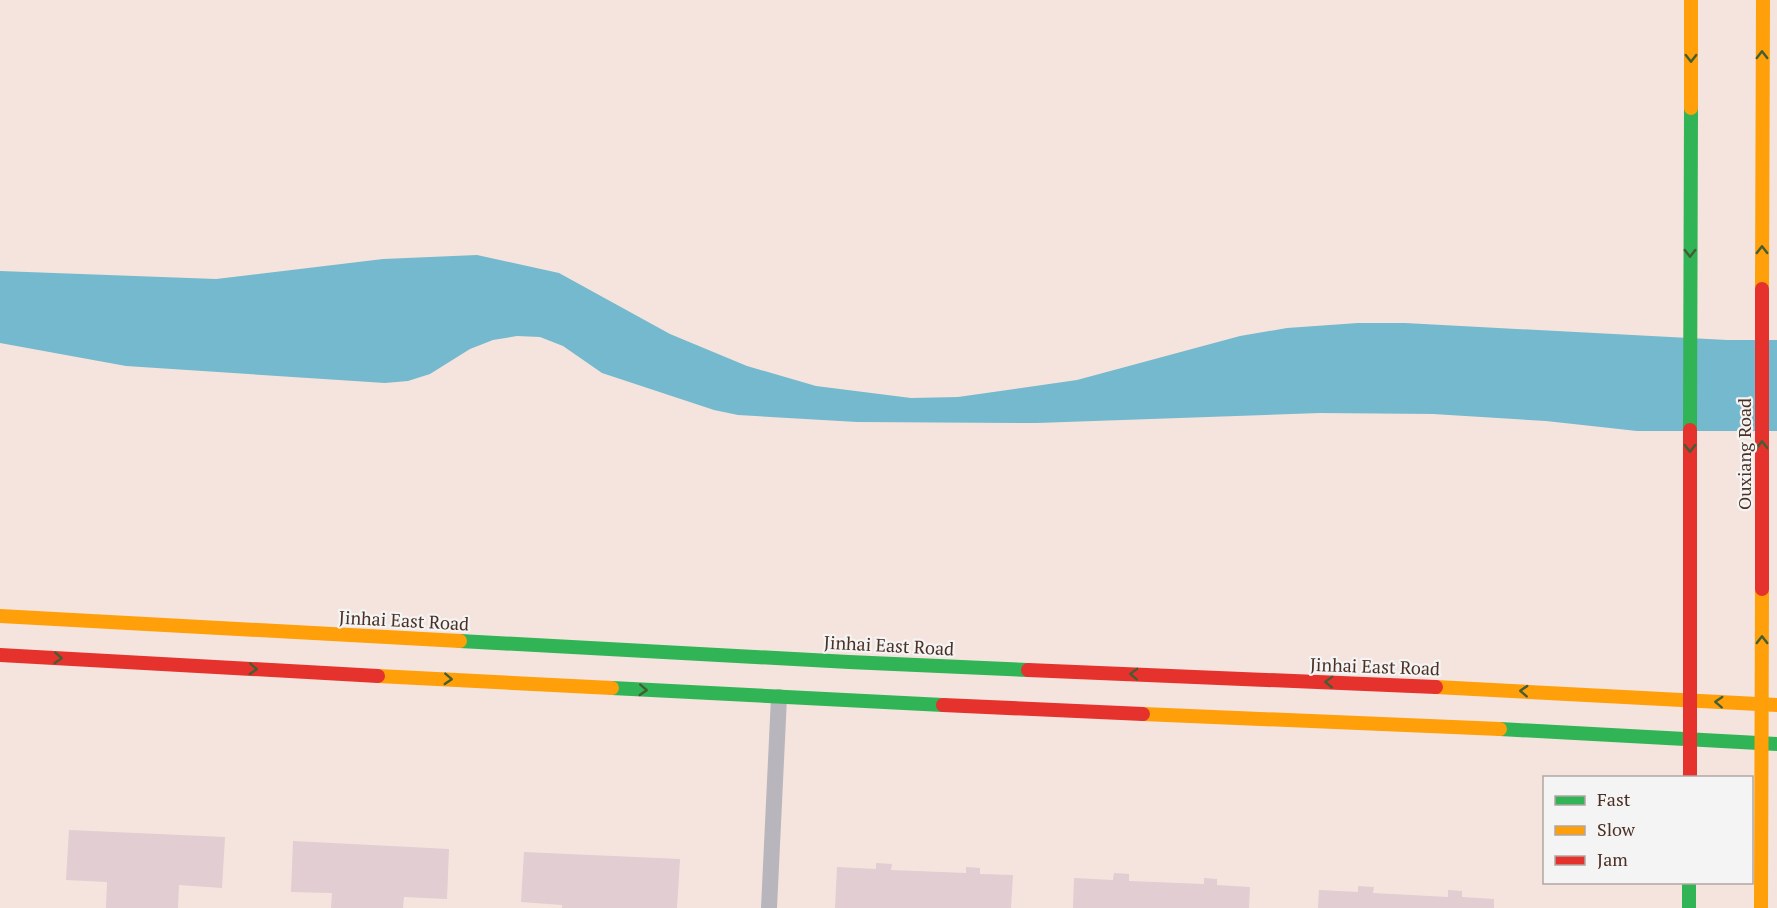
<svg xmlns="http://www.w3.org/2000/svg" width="1777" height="908" font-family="'PT Serif',serif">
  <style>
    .water { fill: #75b9ce }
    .building { fill: #e1cdd2 }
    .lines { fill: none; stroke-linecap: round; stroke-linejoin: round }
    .lane { stroke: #b8b5bd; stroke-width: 16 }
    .fast { stroke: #30b455; stroke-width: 14 }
    .slow { stroke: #ff9f0a; stroke-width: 14 }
    .jam { stroke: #e5322d; stroke-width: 14 }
    .oneway { stroke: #435e35 }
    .labels { text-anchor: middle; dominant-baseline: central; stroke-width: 4.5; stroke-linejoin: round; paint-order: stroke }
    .street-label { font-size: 18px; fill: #4d3024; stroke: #f4f4f4 }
  </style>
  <rect width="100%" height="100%" fill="#f4e4dd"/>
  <!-- water -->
  <path class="water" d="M477,255L559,273L670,334L747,366L816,386L911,398L958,397L1077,380L1240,336L1287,328L1358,323H1405L1727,340H1777V431H1637L1546,421L1433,414L1320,413L1037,423L857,422L738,415L714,410L602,373L563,346L540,337L517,336L493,340L470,349L430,374L408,381L385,383L126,366L0,343V271L216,279L383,259Z"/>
  <!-- building -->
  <g class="building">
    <path d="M69,830L225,837L222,888L179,885L178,908H106L107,882L66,880Z"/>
    <path d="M293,841L449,849L447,899L404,897L403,908H331L332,893L291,892Z"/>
    <path d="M524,852L680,859L677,908H562V905L521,902Z"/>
    <path d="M876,863L892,864L891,870L966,873V867L980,868V874L1013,875L1011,908H835L837,867L876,869Z"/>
    <path d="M1114,873L1129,874V881L1204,884V878L1217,879V885L1250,887L1249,908H1073L1074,878L1113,880Z"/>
    <path d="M1358,886L1374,887L1373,893L1448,897V890L1462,891V897L1494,899V908H1318L1319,890L1358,892Z"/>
  </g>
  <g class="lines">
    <!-- lane -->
    <path class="lane" d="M769,908L779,697"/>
    <!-- fast -->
    <g class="fast">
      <path d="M1690,430L1691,108"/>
      <path d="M460,641L849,662L1028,670"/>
      <path d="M612,688L943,705"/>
      <path d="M1500,729L1777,744"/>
      <path d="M1689,882V908"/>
    </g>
    <!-- slow -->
    <g class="slow">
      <path d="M1691,108V0"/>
      <path d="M1762,289L1763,0"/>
      <path d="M0,616L460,641"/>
      <path d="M378,676L612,688"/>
      <path d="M1436,687L1777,705"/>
      <path d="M1143,714L1500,729"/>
      <path d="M1761,908L1762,589"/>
    </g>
    <!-- jam -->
    <g class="jam">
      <path d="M1762,589V289"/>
      <path d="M0,655L378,676"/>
      <path d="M1028,670L1436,687"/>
      <path d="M943,705L1143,714"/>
      <path d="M1690,778V430"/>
    </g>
  </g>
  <!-- one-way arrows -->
  <defs><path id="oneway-chevron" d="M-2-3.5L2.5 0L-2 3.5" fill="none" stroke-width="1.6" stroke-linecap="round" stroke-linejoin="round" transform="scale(1.5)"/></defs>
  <g class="oneway">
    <use href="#oneway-chevron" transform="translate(1762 55) rotate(-90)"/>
    <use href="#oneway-chevron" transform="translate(1691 58) rotate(90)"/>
    <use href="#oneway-chevron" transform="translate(1762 250) rotate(-90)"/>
    <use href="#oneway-chevron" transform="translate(1690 253) rotate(90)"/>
    <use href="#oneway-chevron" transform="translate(1762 445) rotate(-90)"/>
    <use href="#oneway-chevron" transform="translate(1690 448) rotate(90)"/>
    <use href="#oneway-chevron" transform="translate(1762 640) rotate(-90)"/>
    <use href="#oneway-chevron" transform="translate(58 658) rotate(3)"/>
    <use href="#oneway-chevron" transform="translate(253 669) rotate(3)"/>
    <use href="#oneway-chevron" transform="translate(1134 674) rotate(-178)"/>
    <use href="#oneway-chevron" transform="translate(448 679) rotate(3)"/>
    <use href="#oneway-chevron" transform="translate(1329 682) rotate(-178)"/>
    <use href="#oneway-chevron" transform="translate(643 690) rotate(3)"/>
    <use href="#oneway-chevron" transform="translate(1524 691) rotate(-177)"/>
    <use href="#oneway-chevron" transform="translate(1719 702) rotate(-177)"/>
  </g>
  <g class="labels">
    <!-- street labels -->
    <g class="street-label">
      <text transform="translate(1744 454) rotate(-90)">Ouxiang Road</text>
      <text transform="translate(404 620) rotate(3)">Jinhai East Road</text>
      <text transform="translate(889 645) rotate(3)">Jinhai East Road</text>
      <text transform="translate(1375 666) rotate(2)">Jinhai East Road</text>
    </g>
  </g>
  <!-- legend -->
  <rect x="1543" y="776" width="210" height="108" fill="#f4f4f4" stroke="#b1a6a1" stroke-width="1.5"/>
  <rect x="1555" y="796" width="30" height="9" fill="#30b455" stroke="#b1a6a1" stroke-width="1.5"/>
  <text x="1597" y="806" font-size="18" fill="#4d3024">Fast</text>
  <rect x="1555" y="826" width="30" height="9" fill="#ff9f0a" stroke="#b1a6a1" stroke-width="1.5"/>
  <text x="1597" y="836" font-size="18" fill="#4d3024">Slow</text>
  <rect x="1555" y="856" width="30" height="9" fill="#e5322d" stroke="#b1a6a1" stroke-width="1.5"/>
  <text x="1597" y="866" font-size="18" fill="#4d3024">Jam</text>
</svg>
